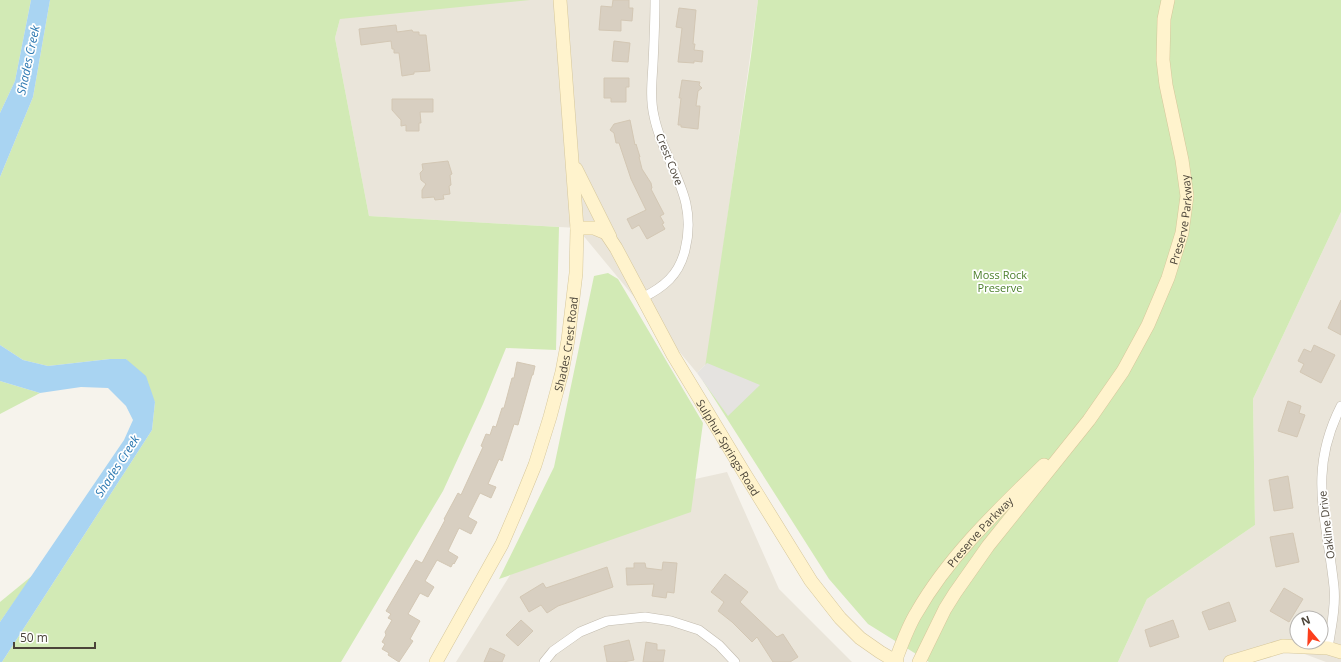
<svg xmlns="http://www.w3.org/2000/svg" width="1341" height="662" font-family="'Open Sans',sans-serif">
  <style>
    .residential { fill: #eae5da; fill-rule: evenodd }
    .green { fill: #d2eab5 }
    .parking { fill: #e5e3e0 }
    .water { fill: #a9d4f2 }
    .building { fill: #d8cfc1; stroke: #d3c7b4 }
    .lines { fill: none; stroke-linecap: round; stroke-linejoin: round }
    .street-casing { stroke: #c2bbae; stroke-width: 10 }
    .secondary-casing { stroke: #d6c79b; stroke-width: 14 }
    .street { stroke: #fff; stroke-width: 9 }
    .secondary { stroke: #fff3cd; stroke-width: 13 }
    .labels { text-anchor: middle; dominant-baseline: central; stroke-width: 3.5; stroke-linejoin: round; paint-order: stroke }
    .street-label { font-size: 11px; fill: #4b4439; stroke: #fff }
    .park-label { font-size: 11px; fill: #4a7f2a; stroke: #fff }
    .water-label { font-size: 12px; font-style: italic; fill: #2e7ab2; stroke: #fff }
  </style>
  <rect width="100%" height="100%" fill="#f6f3ec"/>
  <!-- residential -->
  <g class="residential">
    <path d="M345,0H758L707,363L697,373L577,228L369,216L335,38Z"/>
    <path d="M1341,212V662H1326L1283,646L1231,662H1118L1147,599L1255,525L1253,399ZM1297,618H1321V642H1297Z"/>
    <path d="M727,472L779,589L852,662H456L550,511Z"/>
  </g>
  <!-- green -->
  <g class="green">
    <path d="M0,0H31L15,81L0,113Z"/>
    <path d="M50,0H530L340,19L335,38L369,216L559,227L556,350L506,348L483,404L443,491L341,662H2L152,430L155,402L126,359H110L48,366L23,360L0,345V177L33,97Z"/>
    <path d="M758,0H1341V212L1253,399L1255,525L1147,599L1118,662H929L868,624L829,579L703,381L751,56Z"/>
    <path d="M608,273L618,279L703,423L691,512L499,579L554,467L594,276Z"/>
    <path d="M0,381L40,393L0,414Z"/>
    <path d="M33,575L0,622V602Z"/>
  </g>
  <!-- parking -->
  <path class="parking" d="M707,363L760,385L728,416L697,373Z"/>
  <!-- water -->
  <g class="water">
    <path d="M31,0H50L33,97L0,177V113L15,81Z"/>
    <path d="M0,345L23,360L48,366L110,359H126L146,376L155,402L152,430L2,662H0V622L124,440L133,420L126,406L108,388L81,387L40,393L0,381Z"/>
  </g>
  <!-- building -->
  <g class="building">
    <path d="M613,0H629V8H633L632,21L621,20V31L599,30L601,6L612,7Z"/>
    <path d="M679,8L696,10L693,44H695L694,50L703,51L702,62L694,61V63L678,62L682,28L676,27Z"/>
    <path d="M396,25L397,32L412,30L413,32H419V35H426L430,71L414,72V74L402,76L399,53H394V49H392L391,41L361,45L359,29Z"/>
    <path d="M614,41L630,43L628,62L612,61Z"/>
    <path d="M604,78H629V87H626V102H611V98H604Z"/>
    <path d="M682,80L700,82L699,85L702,88L698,91L696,106H700L698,129L681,127V125H678L681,98H679Z"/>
    <path d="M392,99H433V112H420L421,123H419V131H406V125L401,126V120L392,110Z"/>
    <path d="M630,120L635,145L636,144L640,157H639L642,169L651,183L652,188L651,189L664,214L660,216L664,223L662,224L665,229L647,239L639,225L632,229L627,219L646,210L631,179L619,143H616L614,133L610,130L614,124Z"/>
    <path d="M448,161L452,174L450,175L451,185L449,186L450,194L443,195L444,199L435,200L434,197L422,198V190L426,184L421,180L420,173L423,170L422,164Z"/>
    <path d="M1341,300V335L1328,328Z"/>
    <path d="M1314,345L1335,355L1321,383L1300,372L1304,364L1298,361L1304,349L1311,352Z"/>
    <path d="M517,362L535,366L533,375H532L518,425L514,424L502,461L499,459L488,484L496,487L491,498L480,493L468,517L477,522L471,534L459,528L448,551L458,557L454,564L453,563L451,567L437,560L425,581L434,587L428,597L420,593L408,614L420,621L410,639L413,641L399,662L388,655L389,653L382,649L385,644L382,642L386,635L385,632L392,620L388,618L391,614L386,611L416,560L422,563L445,520L444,519L458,493L461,495L483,447L481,446L486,434L490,435L493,426L496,427L502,408H504L512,378H514Z"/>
    <path d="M1288,401L1301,406L1299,413L1305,415L1297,437L1278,431Z"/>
    <path d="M1288,476L1293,508L1274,511L1269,480Z"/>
    <path d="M1293,533L1299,562L1276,567L1270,537Z"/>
    <path d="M663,562L677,563L674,593L667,592L666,598L652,596L654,584L627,585L626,568H634V563H645L646,568L662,570Z"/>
    <path d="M607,567L613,587L558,606L547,613L541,605L529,612L520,597L543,583L546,588Z"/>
    <path d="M725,574L748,592L740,602L777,637L783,634L798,657L790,662H773L757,637L752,642L732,622L718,611L724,602L711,592Z"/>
    <path d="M1284,588L1303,599L1289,622L1270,611Z"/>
    <path d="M1229,602L1236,621L1209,630L1202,612Z"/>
    <path d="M521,620L533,631L518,646L506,635Z"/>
    <path d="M1173,620L1179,637L1150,647L1145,630Z"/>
    <path d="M629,640L634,660L623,662H607L604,646Z"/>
    <path d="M646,642L657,644V650H665L663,662H643Z"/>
    <path d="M490,648L505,655L502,662H484Z"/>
  </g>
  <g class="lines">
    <!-- street casing -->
    <g class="street-casing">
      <g id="street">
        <path d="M642,298C664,287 679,275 685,250C699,194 664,166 654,116C650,99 652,81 653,64C654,43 655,21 655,0"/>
        <path d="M1328,648C1331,628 1336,607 1334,587C1327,518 1307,473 1341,406"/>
        <path d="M544,662L553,651L580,632L607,621L645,617L671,621L699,630L719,645L735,662"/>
      </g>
    </g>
    <!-- secondary casing -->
    <g class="secondary-casing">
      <g id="secondary">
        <path d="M576,169L610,237"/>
        <path id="s1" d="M577,228H594L606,233L616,248L673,355L743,471L811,581L840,618L860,638L880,652L897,662"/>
        <path id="s2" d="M436,662L502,544L520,502L535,465L550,417L562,372L568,340L576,273L577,228L560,0"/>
        <path id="s3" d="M895,662C901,646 908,626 917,612C949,556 998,510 1044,465"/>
        <path id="s4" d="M919,662L945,609L955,593L988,546L1089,420L1123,371L1148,325L1168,278L1182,233L1187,196L1182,160L1166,85L1163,60L1164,19L1168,0"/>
        <path d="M1230,662L1283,646L1328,648L1341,652"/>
      </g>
    </g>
    <!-- street -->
    <use href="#street" class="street"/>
    <!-- secondary -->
    <use href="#secondary" class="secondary"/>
  </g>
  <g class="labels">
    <!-- street labels -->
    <g class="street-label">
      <text transform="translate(670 159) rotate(68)">Crest Cove</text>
      <text stroke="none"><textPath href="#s4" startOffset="520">Preserve Parkway</textPath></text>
      <text stroke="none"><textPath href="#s2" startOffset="346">Shades Crest Road</textPath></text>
      <text stroke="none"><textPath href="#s1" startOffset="277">Sulphur Springs Road</textPath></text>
      <text transform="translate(1326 525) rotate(-97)">Oakline Drive</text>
      <text stroke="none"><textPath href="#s3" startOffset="157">Preserve Parkway</textPath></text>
    </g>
    <!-- park labels -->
    <g class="park-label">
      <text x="1000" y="274">Moss Rock<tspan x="1000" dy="13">Preserve</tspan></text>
    </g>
    <!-- water labels -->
    <g class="water-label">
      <text transform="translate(28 60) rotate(-78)">Shades Creek</text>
      <text transform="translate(117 466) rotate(-57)">Shades Creek</text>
    </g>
  </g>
  <!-- north arrow -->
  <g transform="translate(1309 630) rotate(341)"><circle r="19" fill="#ffffff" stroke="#b7b4b0"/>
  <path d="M0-3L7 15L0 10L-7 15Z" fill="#fc3f1d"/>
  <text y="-6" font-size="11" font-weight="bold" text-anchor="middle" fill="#4b4439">N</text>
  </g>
  <!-- scale -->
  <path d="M14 642v6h81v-6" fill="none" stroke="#4b4439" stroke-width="2"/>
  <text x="20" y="642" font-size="12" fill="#4b4439" stroke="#ffffff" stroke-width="3" paint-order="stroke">50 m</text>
</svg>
